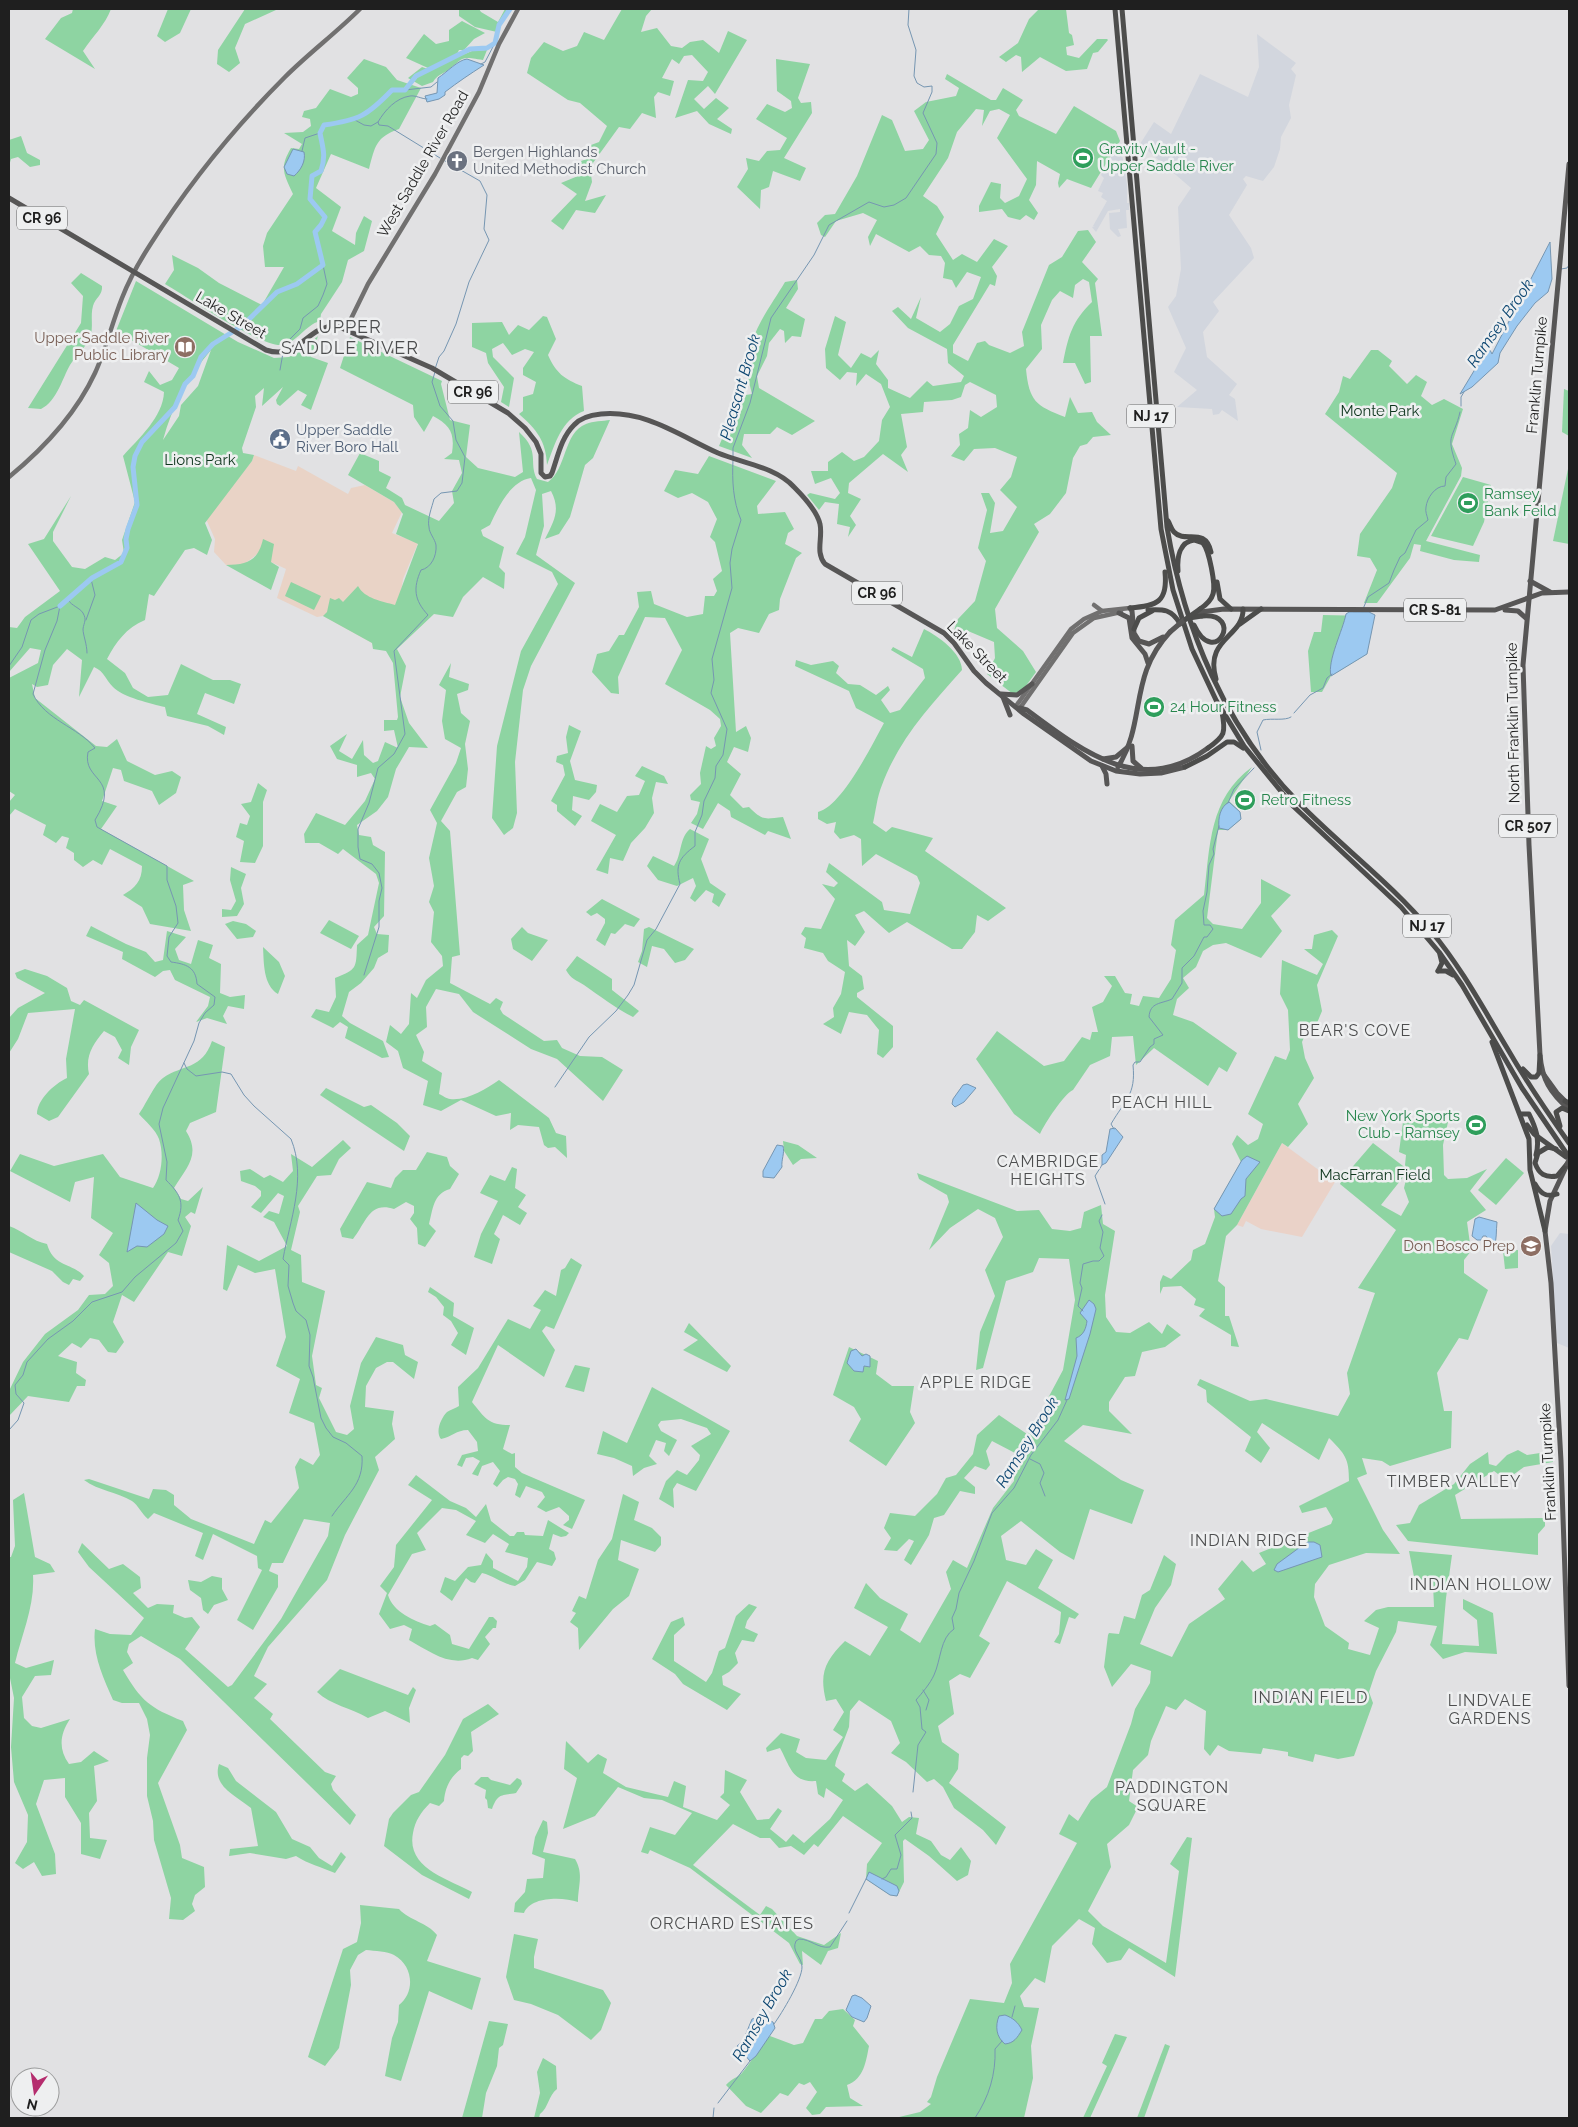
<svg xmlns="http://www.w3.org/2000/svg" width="1578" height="2127" font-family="Raleway,sans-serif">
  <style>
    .built { fill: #d2d6de }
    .industrial { fill: #ead2c8 }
    .education { fill: #e9d3c6 }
    .green { fill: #8ed4a2; fill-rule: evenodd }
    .water { fill: #9cc9f1; stroke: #7696b2 }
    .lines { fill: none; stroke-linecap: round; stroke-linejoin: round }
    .stream { stroke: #7696b2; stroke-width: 1 }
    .river { stroke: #9cc9f1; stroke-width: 5 }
    .secondary { stroke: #717070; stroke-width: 4.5 }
    .primary { stroke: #575656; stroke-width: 5 }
    .trunk { stroke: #4c4c4b; stroke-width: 5 }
    .primary-bridge { stroke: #575656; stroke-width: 5 }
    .trunk-bridge { stroke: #4c4c4b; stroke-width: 5 }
    .labels { text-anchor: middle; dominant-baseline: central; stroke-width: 5; stroke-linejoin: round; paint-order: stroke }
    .shield { fill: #eeeff0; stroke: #5d5d5e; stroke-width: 1 }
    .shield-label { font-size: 14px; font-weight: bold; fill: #1f1f1f }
    .leisure-label { font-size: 15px; fill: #27864d; stroke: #eeeff0; text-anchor: start }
    .worship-label { font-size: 15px; fill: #5b616d; stroke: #eeeff0; text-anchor: start }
    .street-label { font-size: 15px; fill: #1f1f1f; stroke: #eeeff0 }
    .education-label { font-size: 15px; fill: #785e54; stroke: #eeeff0; text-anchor: end }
    .park-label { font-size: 15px; fill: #0e351d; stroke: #eeeff0 }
    .service-label { font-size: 15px; fill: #4e5e75; stroke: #eeeff0; text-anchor: start }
    .water-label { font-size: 16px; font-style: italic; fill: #0c4671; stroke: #eeeff0 }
    .neighbourhood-label { font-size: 16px; letter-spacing: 1px; fill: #4d4e4f; stroke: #eeeff0 }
    .quarter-label { font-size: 18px; letter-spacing: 1px; fill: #4d4e4f; stroke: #eeeff0 }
  </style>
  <rect width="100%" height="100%" fill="#e1e1e3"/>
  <!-- built -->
  <g class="built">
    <path d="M1257,34L1296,63L1291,69L1296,75L1289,105L1291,118L1281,137L1280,149L1274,167L1263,181L1246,176L1243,179L1247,185L1229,215L1251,248L1254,258L1213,302L1219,311L1203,332L1207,357L1237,384L1229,395L1235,399L1238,421L1222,410L1219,414L1213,415L1212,409L1177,407L1197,390L1174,372L1186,348L1168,307L1176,296L1181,269L1178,207L1191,188L1140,144L1154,122L1171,134L1200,74L1248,97L1259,67Z"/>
    <path d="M1120,141L1127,185V203H1129V210H1126L1127,228L1118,229L1121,236L1118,237L1110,229L1109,213L1120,212V209L1108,211L1096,232L1092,227L1095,226H1093L1107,201L1101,197L1103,193L1098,191L1104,178L1101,175Z"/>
    <path d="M1560,1233L1569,1234V1348L1557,1343L1551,1246Z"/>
  </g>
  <!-- industrial -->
  <path class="industrial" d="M1282,1143L1335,1182L1302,1237L1261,1229L1246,1221L1243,1227L1237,1225Z"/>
  <!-- education -->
  <path class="education" d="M254,455L296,471L298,466L348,494L351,488L365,485L394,502L402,512L392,533L418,543L403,579L396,626L372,643L323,616L317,617L277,598L286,569L271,562L260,552L243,565H226L214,552L215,539L206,519L252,461Z"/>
  <!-- green -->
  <g class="green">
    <path d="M73,9H111C105,25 93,36 83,51L95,69L45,39L61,18L72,13Z"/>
    <path d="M168,9H191L180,33L165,42L157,36Z"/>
    <path d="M245,9L276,10L245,24L235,48L240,63L229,72L217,64L218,50Z"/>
    <path d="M459,9H479L481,12L498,22L505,9H510L497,32L475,27L459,16Z"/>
    <path d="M622,9H652L646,16L641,32L657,28L671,46L682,48L690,42L703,40L719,53L728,31L747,40L715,94L708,86L694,99L704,109L716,98L729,108L717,119L732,129L731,134L709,124L697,111L675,118L688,80L703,81L708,72L692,55L684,56L679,64L672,59L662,78L674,81L670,96L658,92L654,97L656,118L642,113L630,129L619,127L590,167L592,182L585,201L606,195L595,213L576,210L563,230L551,221L577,194L561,183L578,176V162L587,159L591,145L599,142L607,126L580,103L568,100L527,73L531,58L544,42L563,51L577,46L584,32L604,40Z"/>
    <path d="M1039,9H1066L1069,33L1072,35L1074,45L1066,47L1067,55L1079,58L1097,39H1107L1108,40L1098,52L1093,53L1087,69L1066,71L1040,57L1022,72L1021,57L1016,55L1006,62L999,57L1018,43L1029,19Z"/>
    <path d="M462,21L485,33L474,39L464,50H459L457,54L428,68L406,58L424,34L436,44L449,41V30Z"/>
    <path d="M487,50L483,60C459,56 465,57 448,70C441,75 437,75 433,82L422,86L408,78L422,67L428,69L472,51Z"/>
    <path d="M364,59L386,67L397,80L421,88L399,129C376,137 375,146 369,169L331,154L316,188L341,207L332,231L355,245L356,233L364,216L372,221L364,251L348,260L342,282L321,314L320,321C305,325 297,343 282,345C262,348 186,296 165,284L174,270L172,255L198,268L219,283L262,305L284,267H265L263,246L267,233L293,194C284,174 279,168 291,148L299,149L302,144L284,133L303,132L311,126L310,119L302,117L304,111L316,108L330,89L351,97L358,94V88L347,78Z"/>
    <path d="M776,59L810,64L798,98L801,103L811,102L812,113L784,158L806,168L800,181L773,171L769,187L761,190L760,209L737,187L748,169L746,158L759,161L767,151L780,150L787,138L756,119L767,104L785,112L792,108L791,101L777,91Z"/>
    <path d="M947,74L991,100H996L1003,88L1023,100L1016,110L1019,116L1056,134L1074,106L1116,131L1120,141L1091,188L1067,179L1059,188L1058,183L1060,174L1037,161L1036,185L1029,200L1038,213L1034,220L1026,215L1020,220L1008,217L1002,209L979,212V206L991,182L1001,184L1000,198L1005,203L1019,196L1027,179L997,138L1010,115L999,109L990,111L982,126L984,110L976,109L957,132L948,158L923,196L937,206L944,217L936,234L953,260L962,254L977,262L994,239L1008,246L992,267L997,276L995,286L990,284L953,345V353L968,361L977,343L985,341L989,345L1010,353L1024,346L1022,332L1049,265L1062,257L1078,231L1088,230L1096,242L1082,262L1098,279L1095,283L1102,336H1090L1091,382L1085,384L1075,363H1063C1068,337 1072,321 1092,302L1089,282L1083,279L1075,285L1073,298L1060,291L1052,300L1041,325L1042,349L1026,369C1029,401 1036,406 1065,417L1070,397L1078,413L1092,412L1097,422L1111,435L1093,437L1087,444L1080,446L1073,458L1066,493L1050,514L1034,524L1039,532L995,609L997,628L1023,651L1036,672L1023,690L1013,694L987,674L995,658L994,642L968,631L960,640L953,633L958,619L975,601L986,561L978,548L987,510L981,493H989L995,503L990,533L1003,531L1017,507L1000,490L1011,477L1017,457L995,448L974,449L964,461L951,456L960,445L959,434L968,428L970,410L981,417L997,407L996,395L970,382L965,385L961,397L952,400L924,402L923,412L901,414L907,447L901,455L908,472L883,454L849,483L848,493L861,499L850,516L856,525L848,537L850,527L837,524L839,504L825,502L819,510L807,495L810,493L835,499L840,493L831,478L815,484L811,471H828V462L842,452L854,461L864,457L879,441L882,420L890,407L881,384L866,374L856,386L857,373L847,372L840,380L826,368L825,349L835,316L846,322L838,355L851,368L861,353L871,358L879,350L876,364L888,380V388L910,398L927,381L933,386L961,382L964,376L948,363L947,349L908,328L892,311L898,307L911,319L921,297L916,318L940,332L950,324L959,306L973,299L981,277L967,272L956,288L952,280L943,278L945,263L941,256L929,255L920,246L909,252L876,234L870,246L868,237L877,220L863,213L836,221L825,237L821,235L817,223L825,215L835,214L857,176L882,115L892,120L905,151L923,149L929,140L914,111L926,102L956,96L959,88L945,79Z"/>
    <path d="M21,136L27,153L40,160V165L30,167L18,157L11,159L9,166V140Z"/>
    <path d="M81,273L102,286C103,295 95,298 93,306C90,316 94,328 90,337C86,348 76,355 70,365C62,379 57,401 41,409L28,408L81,323L83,296L71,283Z"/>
    <path d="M797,280L798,289L786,308L805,319L801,337L792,336L785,343L784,331L780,329L769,343L767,356L757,376L759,388L815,421L792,435L777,427L770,434H744L742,445L752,458L719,446L740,396L752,394L748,378C755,370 750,358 751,348C754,327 774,301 785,282Z"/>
    <path d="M136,281L238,342L274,358L289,357L302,350L318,336L311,357L328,363L311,410L301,405L307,395L298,390L280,406L277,404L276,400L283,387L262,406L264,388L255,396L256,407L242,448L243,453L254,455L252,461L205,523L212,540L207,555L194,548L185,550L154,596L149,594L145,620C126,628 116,642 107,659L125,673L133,688L148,697L168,695L181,664L213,680H230L241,684L234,704L205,693L197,714L226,727L224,735L208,726L167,716L165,707C152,704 122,697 113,687C105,679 105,672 94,667L79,697L82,660L67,649L53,665L48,685L37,687L32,684L35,698L96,746L107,747L117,739L127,761L155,775L172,771L181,777L176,793L159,805L152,791L124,781L121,770L113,768L102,801L117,806L101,829L194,881L183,885L184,910L191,931L150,924L142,907L123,895C135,888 142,881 142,866L110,849L102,865L93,860L83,867L74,860V853L66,848L69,838L62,836L56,843L43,835L46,825L15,809L9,816V802L15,795L9,791V678L38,663L41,650L30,648L9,672V627L17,628L25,617L60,591L28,544L44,539L71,496L53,532V541L72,567L85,569L105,557L115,560L124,553L122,540L135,502L123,456C139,438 163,417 164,392L144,382L149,371L160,385L172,380L179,368L116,331ZM211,350L198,386L181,405L179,416L163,440C172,406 188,377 211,350Z"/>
    <path d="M543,316L547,317L556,339L548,355C556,373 564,379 582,386L584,411C561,420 555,444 547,465C546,441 537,430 519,414L523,411V397L533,394L536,382L523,375V368L534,352L525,349L512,355L503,343L492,349L493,357L514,378L509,407L501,402L504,387L488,363L486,353L472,347V323L502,322L509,335L518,325L529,330Z"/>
    <path d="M350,337L442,381L441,384L450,420L470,425L466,457L478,468L515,477L523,472L519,432C541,452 528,462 537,479L548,482C567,469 563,433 586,424C593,421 603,421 610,420L593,458L585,465L570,517L559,534L545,539C554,521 561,510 551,491L542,494L544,526L536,555L575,583L531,666L523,690L515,762L517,813L513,828L504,835L492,818L497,746L521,651L558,584L552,572L516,554L525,537L536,490L531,478C510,481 498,508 490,525L481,530L483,536L504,547L499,567L505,573L504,589L483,577L463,597L453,617L434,614L397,649L406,666L400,697L409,723L428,748L409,747L396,769L388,797L377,811L357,825L359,835L371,837L373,845L385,852L384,916L374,927L377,934L389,935L388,952L378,958L374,968L361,983L349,992L342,1016L350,1023L383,1041L389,1057L382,1058L345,1038L348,1027L340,1022L333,1028L311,1017L316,1009L329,1012L336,997L335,978C357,969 356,969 357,945L368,935L379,883L376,874L343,849L338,854L319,843H305L304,834L316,813L345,825L365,801L375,779L371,773L357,777V765L337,759L330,746L347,734L339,751L352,759L363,740L364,755L373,763L378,761L385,742L398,748L394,730L384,731V720H397L398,717L393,663L386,651L373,649L372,643L323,616L327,612L330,598L335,600L339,598L343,602L358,586C365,599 382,601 395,605L418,544L396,534L403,514L394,502L348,475L360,453L379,461V471L391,477L386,488L402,498L405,505L439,521L454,503L452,491L462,473L459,460L444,459L452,453C455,433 450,425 433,416L424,432L414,417L413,405L340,368Z"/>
    <path d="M1371,350H1378L1392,361L1389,366L1407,384L1416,375L1427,382L1421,396L1432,405L1444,399L1463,409L1452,444L1462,468L1461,476L1426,541L1480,555L1479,562L1454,560L1420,551L1421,545L1414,544L1410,558L1377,603H1364L1377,570L1370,558L1357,556L1360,534L1392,488L1397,473L1325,414L1339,392L1343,376L1350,379Z"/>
    <path d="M1564,389L1569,391V436L1562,432Z"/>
    <path d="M709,456L776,481L757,506L758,514L785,512L794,529L788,533L785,544L802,553L796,558L780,599L779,610L769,614L759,633L738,628L730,633L736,732L746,726L751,738L748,752L734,747L727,762L741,774L730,795L743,808L749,807C763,821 764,819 783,817L791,839L768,831L765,835L731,817L730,811L718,803L703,829L691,823L697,814L700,802L691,800L690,795L701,784L700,773L706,746L711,749L716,746L714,738L721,726L720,719L710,710L665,684L682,650L665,618L645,617L618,677L619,694L611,693L592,672L597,654L609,651L619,635H624L639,607L637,592L651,591L654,604L687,617L703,614L705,596H714L717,591L713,579L722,571L715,542L710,537L717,519L708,502L692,493L678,498L664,491L675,470L698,474Z"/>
    <path d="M1568,469H1569V544L1553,541Z"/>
    <path d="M1463,477L1491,485L1484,522L1473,546L1431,536Z"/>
    <path d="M263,539L274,544L271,562L279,567L271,590L226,565C247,565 258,561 263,539Z"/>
    <path d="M291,582L321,596L314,610L285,596Z"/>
    <path d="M1323,615L1370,616L1367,654L1331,676L1322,692H1311L1308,651L1314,632H1321Z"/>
    <path d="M924,629C938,636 962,653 962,670C930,706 899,739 882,785C877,797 876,810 873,823L886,832L892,827L933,838L925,851L1006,908L988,921L977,915L975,932L962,949H952L907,922L889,933L864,911L855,915L865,932L855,946L847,940L849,966L862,976L864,989L857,993V997L893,1026V1047L883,1058L877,1054L879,1030L867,1015L849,1012L841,1034L823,1024L834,1017L833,1008L841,994L845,972L828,961L823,953L804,948L806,938L801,934L805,927L821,929L835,899L822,884L834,887L838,883L826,872L829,863L882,902L884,910L910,914L920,883L917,876L876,854L862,866L861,839L854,835L840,839L834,832L836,822L827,824L818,819V812C842,806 872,745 884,723L856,708L849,691L795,666L796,660L811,665L833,661L839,666L836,673L848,684L860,685L876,695L888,686L890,690L881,700L890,713L900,710L925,678L923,669L891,650L893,647L912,657Z"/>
    <path d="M451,663L449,677L469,684L468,690L457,694L461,713L470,721L465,744L468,769L466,787L457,792L441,821L450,831L460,955L452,957L450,983L490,1004L496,998L503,1002L500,1009L503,1014L544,1041L557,1040L562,1048L580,1056L602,1057L623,1070L603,1101L557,1059L531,1049L473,1012L459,994L436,989L426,1007L427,1027L416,1035L424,1052L422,1061L442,1073L439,1094C442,1095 447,1099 450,1099C467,1101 486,1089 499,1080L549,1118L556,1133L566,1136L567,1158L555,1147L548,1148L544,1145L539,1127L518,1125L510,1130L511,1113L496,1116L461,1100L441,1111L423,1105L428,1081L403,1068L398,1051L386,1042L390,1025L401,1034L409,1024L411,993L417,998L426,980L443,966L442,956L431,942L434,912L429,902L434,886L429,858L437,823L430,810L456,763L461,748L445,739L442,721L446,690L439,685Z"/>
    <path d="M569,725L581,731L570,761L575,780L597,785L596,792L589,800L573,796L572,810L582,816L575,826L557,811V805L551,801L565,775L563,765L556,762L557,756L568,753L566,737Z"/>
    <path d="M642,766L664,776L668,784L656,782L652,798L654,813L645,828L631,843L623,861L610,858L608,874L596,870L616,835L591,821L600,804L617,812L627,796L639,795L645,781L635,776Z"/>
    <path d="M1252,767L1229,801L1240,812L1241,819L1228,830H1218L1207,918L1213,924L1242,929L1261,903V879L1291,895L1271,916L1282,931L1261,958L1226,943L1213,945L1203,951L1196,967L1183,978L1189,988L1177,999L1173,1015L1193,1022L1237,1053L1227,1072L1219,1067L1208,1086L1154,1048L1136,1065L1133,1036L1112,1037L1110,1056L1090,1065L1073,1090C1064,1094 1045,1123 1040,1134L1014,1114L976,1059L997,1031L1044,1066L1064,1061L1082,1037L1090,1040L1092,1032H1098L1092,1007L1103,1002L1112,986L1104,976H1115L1125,993L1132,994L1130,1004L1139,1006L1143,996L1159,998L1171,979L1176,950L1171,945L1175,920L1204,895C1210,846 1209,798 1252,767Z"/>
    <path d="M258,783L267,790L263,802V846L255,863L240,862L244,841L236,837L240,823L247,825L250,816L241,804L251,802Z"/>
    <path d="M690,829L709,839L701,859L710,883L726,894L719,907L712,902L714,894L706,890L695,902L690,898L696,886L693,878L677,886L658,880L647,866L653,856L674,866C682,855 679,838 690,829Z"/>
    <path d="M231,867L246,874L241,888L244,904L237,916L222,917V909L231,910L236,901L230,880Z"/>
    <path d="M602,899L640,919L634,927L625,924L615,934L611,933L605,946L596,940L605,923V919L597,913L591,916L586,912Z"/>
    <path d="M329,920L359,936L351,949L320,933Z"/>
    <path d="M233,921L246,924L256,931L253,937L237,939L225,924Z"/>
    <path d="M91,926L126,944L146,952L155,962L163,960L167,931L186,937L175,949L179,960L191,964L198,940L213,945L209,958L221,964L220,993L230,997L245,995L244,1009L228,1006L223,1016L227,1024L207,1018L196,1022L208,1006L210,997L175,980L170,970L163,971L155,977L122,959L123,952L86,936Z"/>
    <path d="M522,927L528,933L548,940L532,961L513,949L511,939Z"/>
    <path d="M649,927L694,949L685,960L675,963L664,949L652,946L647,967L638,962L642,951L644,929Z"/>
    <path d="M1332,930L1338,936L1317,985L1322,1011L1317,1023L1306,1033L1302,1042L1305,1058L1314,1078L1298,1104L1308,1124L1288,1147L1282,1143L1237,1225L1226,1236L1218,1281L1225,1287V1316H1229L1239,1347L1231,1346V1335L1199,1316L1205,1309L1194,1305L1196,1299L1181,1286L1163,1287L1160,1294V1282L1163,1275L1171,1279L1191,1260L1193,1250L1205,1244L1215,1217L1214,1209L1241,1162L1232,1144L1237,1135L1248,1145L1258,1139L1263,1124L1248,1114L1275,1056L1286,1060L1290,1050L1288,1010L1280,994L1282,960L1317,975L1323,964L1304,949H1312L1314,935Z"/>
    <path d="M263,947L279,962L285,976L278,994C263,985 264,963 263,947Z"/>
    <path d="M577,956L612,979V990L639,1011L633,1017C615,1008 600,996 584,985C576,980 571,979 566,970Z"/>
    <path d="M25,969L47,976L67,988L71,1001L80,1005L84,1000L139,1030L131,1047L129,1065L118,1058L122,1050L115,1037L104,1031C93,1044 85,1056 89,1074L58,1117L49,1121L37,1114C37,1100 54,1084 67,1078L66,1059L75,1009L28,1013L18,1039L9,1053V1018L18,1008L45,993L17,978L15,973Z"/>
    <path d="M212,1041L225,1047L216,1112L190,1123L186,1131C201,1155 187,1167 174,1188L181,1199L188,1201L203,1187L195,1214L191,1212L185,1217L191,1226L182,1256L168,1252L134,1302L122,1295L113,1322L124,1342L116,1353L108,1352L99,1340L90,1338L81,1348L72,1343L58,1356L77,1362L76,1373L86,1380L85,1386H77L69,1402L28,1396L9,1416V1391L23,1362L45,1334L78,1310L89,1295L105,1294L113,1286L109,1263L99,1255L113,1233L91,1218L94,1177L75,1182L70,1202L10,1171L20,1154L54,1166L103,1154L120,1177L153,1188C162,1175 164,1154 159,1139C156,1130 145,1121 139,1114C145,1106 155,1083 163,1078C183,1064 202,1070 212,1041Z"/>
    <path d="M326,1088L364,1107L371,1105L397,1123L410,1136L404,1151L320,1095Z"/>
    <path d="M1436,1116L1441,1118V1121L1448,1122L1443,1145L1444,1175L1448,1179L1467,1178L1487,1169L1470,1191L1486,1210L1467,1222L1471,1251L1464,1260V1273L1488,1290L1468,1340L1459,1338L1437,1373L1444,1411H1452L1451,1448L1390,1466L1382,1461L1362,1458L1367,1474L1357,1478L1383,1530L1400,1554L1366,1553L1329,1565L1315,1584L1314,1597L1325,1626L1349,1643L1348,1649L1370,1655L1379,1628L1364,1621L1376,1610L1388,1607H1434L1433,1584L1415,1582L1409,1551L1452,1555L1446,1598L1442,1644L1479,1646L1477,1620L1463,1609V1599L1493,1613L1497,1654L1465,1652L1443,1659L1430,1645L1437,1626L1398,1621L1396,1632L1376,1671L1369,1692L1373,1703L1354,1756L1338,1759L1315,1754L1313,1762L1288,1756V1752L1263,1748L1261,1754L1229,1751L1218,1745L1210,1756L1204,1749L1206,1711L1185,1699L1176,1710L1166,1706L1151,1741L1148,1755L1133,1770L1129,1801L1138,1807L1129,1825L1107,1844L1111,1867L1088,1911L1103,1926L1166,1963L1179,1871L1170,1864L1187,1837L1192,1838L1175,1977L1129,1948L1121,1960L1107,1963L1092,1944L1095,1928L1079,1919L1052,1946L1045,1983L1035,1978L1020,1996L1024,2007L1039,2008L1031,2046L1033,2078L1024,2118H895L920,2112L931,2104L927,2102L931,2097L937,2077L970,1999L1004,2003L1012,1983L1010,1964L1077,1843L1059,1834L1069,1814L1078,1821L1091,1800L1107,1787L1131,1724L1135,1709L1150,1683L1151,1671L1131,1664L1112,1687L1104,1667L1108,1635L1109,1633L1119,1634L1124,1616L1135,1619L1142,1595L1150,1590L1164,1555L1176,1564L1171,1585L1155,1608L1140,1644L1172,1657L1189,1624L1225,1599L1218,1589L1242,1560L1253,1572L1266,1564L1259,1553L1331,1524L1333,1519L1326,1507L1302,1513L1299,1506L1349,1481C1349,1458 1345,1454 1329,1438L1319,1460L1262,1423L1257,1432L1270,1448L1261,1463L1245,1451L1251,1437L1207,1402L1206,1390L1197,1385L1200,1379L1250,1401L1266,1399L1338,1416L1350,1394L1347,1373L1375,1293L1358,1288L1396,1230L1340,1184L1342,1179L1373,1143L1407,1169L1405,1165L1406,1155L1399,1152L1403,1122H1414L1415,1120L1435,1122ZM1408,1171L1404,1188L1409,1202L1401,1216L1381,1205Z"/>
    <path d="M343,1140L351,1148L339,1159L331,1175L317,1176L298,1206L300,1212L291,1250L301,1255L302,1282L325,1291L312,1356L316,1385L322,1388L319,1398L336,1432L347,1435L354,1429L350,1406L361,1363L376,1337L403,1345L405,1355L418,1362L414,1379L393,1362H387L376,1368L366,1386L365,1407L394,1411L392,1424L395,1439L375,1457L379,1470L345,1535L327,1580L268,1647L254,1676L267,1684L254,1698L273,1714L270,1719L325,1772L336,1776L331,1784L333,1790L356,1815L350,1825L180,1659L141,1636L129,1644L127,1652L133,1663L123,1670C141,1701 150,1708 183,1721L187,1730L158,1783L180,1845L182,1858L204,1867L205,1887L195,1895L192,1904L195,1911L183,1920L169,1919L171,1898L154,1840L153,1821L147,1796V1758L150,1735L147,1719L139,1703H122L113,1700C103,1677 92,1654 95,1629L110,1634L131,1635L144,1618L89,1567L78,1552L82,1543L109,1569L123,1564L140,1577L141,1588L133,1593L148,1608L157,1604L174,1605L173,1613L185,1618L192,1617L200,1627L185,1649L228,1687L232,1685L281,1619L328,1536L330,1523L304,1519L283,1563H272L269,1571L278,1575V1587L253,1630L237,1620L262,1570L258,1568L257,1556L213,1534L203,1560L195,1556L203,1533L154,1513L148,1519C142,1514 138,1505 132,1501C117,1492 99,1491 84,1480L89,1479L149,1499L153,1489L166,1490L174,1495V1505L191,1519L254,1544L265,1520L271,1523L299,1488L295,1467L300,1458L313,1465L320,1455L314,1423L289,1413L300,1379L276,1366L286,1337L275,1269L255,1273L238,1265L227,1291L223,1289L227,1245L259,1261L287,1246L274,1222L263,1217L269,1211L279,1214L284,1196L278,1193L261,1213L251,1207L261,1196V1191L255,1186L241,1181L240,1171L250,1169L264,1178L270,1175L283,1182L293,1171L291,1154L312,1167Z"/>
    <path d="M783,1141L798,1145L817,1158L801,1159L793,1165L784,1151Z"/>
    <path d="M427,1152L447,1157L450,1166L459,1174L450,1189C433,1194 433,1209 429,1224L436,1231L425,1247L418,1244L417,1228L410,1219L414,1213V1206L406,1202L394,1209C369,1201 366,1223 353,1239L342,1237L340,1229L367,1182L391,1188L395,1178L403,1170H416Z"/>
    <path d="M1506,1158L1524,1173L1496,1205L1478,1190Z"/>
    <path d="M512,1167L517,1169L515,1188L526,1195L518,1207L527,1213L520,1225L503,1215L494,1234L500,1239L492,1264L474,1257L481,1234L498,1201L480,1193L490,1175L505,1181Z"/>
    <path d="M917,1173L1017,1211L1039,1210L1052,1229L1070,1231L1081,1228L1084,1212L1101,1205L1103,1224L1115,1231L1105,1295L1106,1317L1116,1332L1130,1333L1149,1322L1162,1334L1167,1324L1181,1335L1165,1347L1142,1352L1135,1376L1125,1377L1109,1402V1411L1132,1434L1083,1425L1064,1441L1121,1480L1144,1490L1132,1524L1090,1509L1074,1560L1060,1552L1021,1521L1001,1536L1006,1560L1026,1565L1036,1549L1053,1560L1038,1588L1079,1614L1075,1619L1069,1617L1060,1644L1054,1642L1059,1634L1061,1612L1007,1581L979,1636L990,1643L970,1678L960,1674L949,1681L954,1714L938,1726L942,1742L959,1754L958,1769L949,1783L1006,1827L996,1845L983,1830L954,1808L943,1787L934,1779L927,1782L906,1762L891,1753L900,1743L891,1721L859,1700L850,1711L849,1727L836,1761L835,1766L845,1774L842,1781L855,1791L867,1783L892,1806L902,1822L909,1817L919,1818L916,1834L931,1841L941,1855L950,1860L961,1847L971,1861L968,1875L957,1881L929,1856L905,1839L903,1841L904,1882L897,1896L890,1895L866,1879L867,1864L882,1843L843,1816L818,1847L814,1844L804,1855L791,1846L779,1848L770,1838H760L733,1824L693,1865L760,1915L766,1906L772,1909L797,1936L824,1945L841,1933L838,1948L828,1951L821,1965L802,1951L803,1965L800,1964L789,1943L690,1868L650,1850L648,1854L641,1852L650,1827L675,1835L692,1813L662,1800L644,1798L618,1787L595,1816L563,1829L577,1778L564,1769L566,1741L588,1763L598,1754L607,1759L603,1773L626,1787L668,1797L674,1781L686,1786L683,1807L717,1820L730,1805L720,1797L724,1793L725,1770L747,1780L740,1792L757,1820L769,1819L778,1808L782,1811L770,1829L786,1842L793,1834L804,1843L830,1819L843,1800L826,1788L824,1798L818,1794L816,1781C792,1783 790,1766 780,1748L767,1752L766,1748L781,1733L800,1739L796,1752L806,1758L826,1760L843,1737L833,1730L844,1712L836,1699L826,1701C819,1673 825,1661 845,1641L870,1656L888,1627L854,1608L866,1583L880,1598L908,1614L900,1630L920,1643L951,1589L946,1572L953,1560L967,1568L993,1508L1014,1481L1015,1453L992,1441L986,1451L990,1465L986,1470L975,1466L964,1478L975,1487V1494L960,1491L944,1515L934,1518L929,1535L911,1565L904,1560L914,1541L909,1539L897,1551L884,1550L891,1538L884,1528L890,1513L915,1516L937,1494L946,1478L956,1475L973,1454L977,1435L999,1415L1027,1434L1043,1421L1047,1400L1063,1370L1075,1300L1069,1259L1039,1258L1033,1272L1006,1281L983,1368L976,1370L980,1332L995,1296L985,1270L1003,1237L995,1218L978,1209L950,1228L929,1250L949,1202L947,1195L919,1179Z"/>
    <path d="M9,1226C23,1231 32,1241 47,1244C54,1268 71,1262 84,1276L80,1281L73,1279L69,1285L63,1282L52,1271L9,1252Z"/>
    <path d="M1518,1250V1268L1505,1269L1503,1251Z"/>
    <path d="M571,1258L582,1265L554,1329L546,1326L542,1331L555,1350L544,1377L498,1345L472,1402C485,1418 488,1425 510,1425L503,1449L512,1454L515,1453V1467L522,1473L585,1500L572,1529L563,1525L569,1520V1516L559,1507L546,1512L537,1507L545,1497L542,1492L526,1486L520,1498L515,1495L518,1484L515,1479L508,1477L503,1480L497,1487L493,1484L500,1471L493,1462L482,1466L478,1476L472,1474L480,1461L473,1457L466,1458L462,1467L457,1465L462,1455L478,1451L477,1442L468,1430C456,1430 452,1437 441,1439C435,1432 441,1418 447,1412C450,1410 456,1408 459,1406L458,1387L478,1368L508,1319L530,1329L541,1310L533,1306L545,1290L556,1296L561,1270L565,1268Z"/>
    <path d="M430,1287L454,1303L453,1316L474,1328L466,1355L451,1345L458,1333L451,1321L443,1315L444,1307L436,1297L428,1292Z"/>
    <path d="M689,1323L731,1366L727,1372L683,1350L698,1340L684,1332Z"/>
    <path d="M849,1347L878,1361L876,1374L892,1386H914L910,1412L915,1423L886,1466L849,1441L861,1419L854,1407L833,1395Z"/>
    <path d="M575,1365L590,1368L584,1392L565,1387Z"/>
    <path d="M652,1387L730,1431L696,1491L677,1483L673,1489L674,1508L659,1499L666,1481L677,1470L687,1475L699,1460L700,1455L691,1446L711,1434L707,1428L681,1419L661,1421L658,1425L661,1431L677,1440L669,1456L664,1451L666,1443L656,1440L649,1456L657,1464L644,1468L633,1476L632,1466L614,1458L597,1454L603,1431L627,1443Z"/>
    <path d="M1518,1450L1527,1455L1553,1451V1462L1524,1467L1506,1480L1494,1471L1455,1495L1461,1519L1545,1518V1526L1538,1534V1555L1408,1541L1396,1525L1410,1523L1419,1505L1454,1484L1470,1464L1488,1452L1489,1464L1496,1466L1507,1455Z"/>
    <path d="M416,1475L450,1501L466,1508L476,1517L486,1504L491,1521L510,1536H514L517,1532H524L525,1535L543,1536L548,1520L569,1533L566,1536L561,1537L553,1534L549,1549L554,1552L556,1559L552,1566L537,1562L525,1580L515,1586C503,1584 494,1576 482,1573L475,1583L471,1582L466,1578L452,1601L440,1592L445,1577L455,1581L468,1567L481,1565L486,1553L493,1561V1568L518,1581L527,1567L528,1558L505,1552L509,1544L493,1534L485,1543L466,1535L476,1521L456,1510L442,1508L417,1533L426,1550L412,1554L388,1595C393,1612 414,1621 430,1626L435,1624L450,1635L452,1644L469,1649L489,1617H493L497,1621L496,1628H493L485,1637L490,1644L478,1660L472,1658C449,1667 429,1651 409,1640L412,1629L404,1625L390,1629L379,1614L387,1593L380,1586L394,1567L396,1545L432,1500L408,1485Z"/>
    <path d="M24,1493L35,1557L50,1564L55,1572L33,1575C35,1605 22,1634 15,1663L26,1668L54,1660L51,1675L35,1676L22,1697L24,1718L32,1726L41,1728L70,1719C60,1734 58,1749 69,1764L81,1762L94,1751L109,1761L94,1766L97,1801L89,1813L90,1838L107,1840L100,1859L81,1854V1823L65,1797V1778L44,1780L36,1804L55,1854L56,1874L42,1876L34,1862L23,1869L15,1863L27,1842L28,1815L14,1782L11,1747L14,1698L9,1673V1557H11L15,1546L13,1500Z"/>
    <path d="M623,1494L639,1502L634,1520L652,1528L661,1537V1545L655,1552L621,1540L618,1560L639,1569L629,1596L613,1609L579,1650L578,1628L570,1622L576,1613L572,1611L579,1596L586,1599L598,1560L612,1539Z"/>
    <path d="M212,1576L222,1578V1589L228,1600L214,1605L208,1614L203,1610L201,1598L190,1590L188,1580L201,1582Z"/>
    <path d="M749,1604L757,1607L747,1621L745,1628L758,1634L754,1642L742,1640L735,1653L738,1663L729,1672L722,1676L723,1685L741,1694L727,1710L683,1684L675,1674L652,1659L671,1622L683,1617L685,1625L674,1635V1661L706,1682L712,1673L719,1651L725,1648L736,1616Z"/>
    <path d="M340,1669L408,1695L413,1687L416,1690L409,1708L410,1723L385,1711L368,1718C351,1708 331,1705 317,1692Z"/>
    <path d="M488,1704L499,1714L471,1732L473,1751L468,1756L464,1755L461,1758V1769C450,1777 445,1788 444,1801L439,1806L430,1803C421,1812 415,1821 413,1833C406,1868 448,1879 472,1892L469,1899L422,1875L384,1846L389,1819L393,1813L411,1795L419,1792L445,1755L463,1719Z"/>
    <path d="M219,1764L228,1768L236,1781L276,1812L292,1839L310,1847L319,1858L332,1866L341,1852L346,1857L335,1873C321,1867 308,1864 296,1856L286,1859L250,1853L229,1856L230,1849L258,1846L251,1808C235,1795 212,1786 219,1764Z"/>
    <path d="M481,1777H488L491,1780L510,1785L517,1778L521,1780L522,1784L516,1793C501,1796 498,1793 492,1809L488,1808L487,1800L485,1798L486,1790L474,1784Z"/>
    <path d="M543,1820L547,1822L548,1833L543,1852L575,1859C584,1874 578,1886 578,1902C563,1897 531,1896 524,1913L514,1912L515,1903L525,1892L527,1879L543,1878L545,1859L532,1854L535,1837Z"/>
    <path d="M360,1905L399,1909C410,1921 427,1922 437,1935L427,1961L481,1978L472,2010L429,1991L401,2081L385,2076L392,2038L398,2022L399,2005C415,1993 414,1966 394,1955C387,1951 375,1951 366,1950L358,1955L350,1970L351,1985L339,2048L325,2066L308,2057L343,1949L357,1942L361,1923Z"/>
    <path d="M514,1934L538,1939L534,1957V1968L603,1990L611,2003L601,2030L591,2040L558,2015L531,2004L514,2000L506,1977Z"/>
    <path d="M843,2009L855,2020L853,2026L869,2046C866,2061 864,2079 847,2085L850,2098L863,2106L826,2107L820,2114L812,2115L806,2108L817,2092L810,2082L804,2085L799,2083L788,2096L780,2093L761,2113L746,2106L726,2085C732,2078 737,2078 742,2073C752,2061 759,2048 770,2036L794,2045L803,2043L815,2019H822L829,2011Z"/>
    <path d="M489,2021L508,2024L503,2045L499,2048L497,2066L486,2093L482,2118H462Z"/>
    <path d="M1115,2034L1127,2037L1090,2118H1083L1107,2066L1102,2063Z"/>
    <path d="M1165,2044L1170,2046L1144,2118H1137Z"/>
    <path d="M543,2058L556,2066L557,2089C548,2096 549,2107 540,2114L539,2118H534L540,2093L537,2072Z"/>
  </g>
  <!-- water -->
  <g class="water">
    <path d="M467,59L484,65C470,74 458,82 445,92V95L439,99L427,102L425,96L437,93L438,78C447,72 458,60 467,59Z"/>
    <path d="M293,149L304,152C306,161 301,170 294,176L287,174L284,167Z"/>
    <path d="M1550,242L1552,279L1548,292L1535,303L1517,326L1500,353L1498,363L1472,387L1460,394L1483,356L1490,350L1492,354Z"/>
    <path d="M1349,612H1369L1375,615L1367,654L1331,676C1327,661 1343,630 1346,614Z"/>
    <path d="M1229,802L1240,812L1241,819L1228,830L1219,828C1218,818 1220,807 1229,802Z"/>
    <path d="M967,1084L976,1088L964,1102L955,1107L952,1104L953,1099L963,1085Z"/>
    <path d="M1115,1128L1123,1137L1106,1163L1102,1165V1155L1106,1152L1110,1129Z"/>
    <path d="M777,1145L783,1146C785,1153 781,1160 782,1167L774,1178L763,1177V1171Z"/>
    <path d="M1247,1156L1260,1162L1246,1179L1245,1196L1241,1199L1231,1214L1222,1216L1214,1209L1242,1160Z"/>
    <path d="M136,1203L157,1220L168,1226L164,1234L147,1247L137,1246L127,1252Z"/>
    <path d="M1479,1217L1497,1222C1496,1230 1497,1240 1494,1247H1488L1485,1243L1488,1239L1486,1236H1483L1481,1240H1477L1472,1236L1475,1219Z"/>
    <path d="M1089,1300L1094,1304L1096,1309L1090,1334L1069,1399L1065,1400L1077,1356L1076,1338C1084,1335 1086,1328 1087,1321L1080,1313Z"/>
    <path d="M856,1349L862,1356L866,1354L870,1356V1367L864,1366L863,1372L854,1371L847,1363L851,1351Z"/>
    <path d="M1307,1542H1314L1320,1545L1322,1557L1278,1572L1274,1570L1277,1564Z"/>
    <path d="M869,1872L897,1886L899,1891L897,1896L890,1895L866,1879Z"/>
    <path d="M855,1995L862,1998L871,2006L867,2018L864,2022L852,2017L846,2010L852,1996Z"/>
    <path d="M1005,2015C1013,2018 1018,2022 1022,2030C1017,2038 1014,2043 1005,2044C996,2037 995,2026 999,2016Z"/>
    <path d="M762,2017L773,2022L775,2028L756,2056L750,2061L737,2046L743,2041L752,2019Z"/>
  </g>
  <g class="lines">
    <!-- stream -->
    <g class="stream">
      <path d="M481,64L485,62L495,43"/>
      <path d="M405,90L431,87L437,82"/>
      <path d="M427,99C422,99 415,95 410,96C396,98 385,110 378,122L379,125L388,126L440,158"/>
      <path d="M355,120L364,125L371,126L378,122"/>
      <path d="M302,151L305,138L320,133"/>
      <path d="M1561,269L1567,268L1569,265"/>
      <path d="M284,349L285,344L300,329L303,318L318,306L323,295L327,284L323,265"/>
      <path d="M435,369L439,357L444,351L456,324L469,282L489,240L484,229L487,195L480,181L445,161"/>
      <path d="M280,370L283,353"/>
      <path d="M1461,406V397L1464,392"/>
      <path d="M733,456V448L750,403L771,318L814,255L829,225L869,202L884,207L894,205L906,198L936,154L937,143L923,113L932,92V86L924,87L917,83L914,76L916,50L908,25L909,9"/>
      <path d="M68,600C72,606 80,608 83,613C87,620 84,622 83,629C83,635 87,644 87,653"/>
      <path d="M1363,609L1368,597L1389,583L1394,570L1400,557L1405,553L1416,530L1428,520C1427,515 1425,512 1426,507C1427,498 1435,486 1445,486L1446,477L1456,464C1445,433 1454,439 1460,412"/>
      <path d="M86,620L95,595L91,579"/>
      <path d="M9,666L22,647L31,620L39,614L60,606"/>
      <path d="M1294,713L1310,695L1323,688L1327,678L1332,674"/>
      <path d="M1261,750L1257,732L1263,720C1272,718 1285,721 1291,717"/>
      <path d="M1228,803L1234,789L1254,768"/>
      <path d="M364,975L379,927V901L382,888L379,873L372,864L360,859L358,847V829L369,803L378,768L394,754L405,734L394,651L428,615C414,600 413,588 421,570C431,568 437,556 436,545C435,539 429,533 429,527C427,519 432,507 434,499L441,493L457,491L462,483L465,457L456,440L453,421L440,406L432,382L435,372"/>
      <path d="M184,1063L187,1069L196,1076L222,1072L231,1074L244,1095L254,1106L291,1139C307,1178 290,1220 283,1259L289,1265L288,1286L293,1303L296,1311L306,1320L310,1335L309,1366L313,1377L321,1418L326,1428L333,1437L346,1443L362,1456C364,1485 346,1495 332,1516"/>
      <path d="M555,1087L589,1037L616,1011L628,995L634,985L647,940L656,929L680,884C675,865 679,858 695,846V832L702,815L704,801L715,778L716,766L723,755L727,729L711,693L714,680L712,659L732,588L730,563L732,549L741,520C733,501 732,481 733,460"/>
      <path d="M1114,1129L1111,1124C1125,1100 1136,1095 1133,1065L1135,1062H1140L1150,1047L1154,1044V1039L1163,1035L1149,1017C1150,1002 1161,1004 1172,999L1182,983V968L1194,956L1204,937H1207L1213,929L1210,925H1204L1203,911L1207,892L1209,865L1214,854L1213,849L1219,826"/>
      <path d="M1102,1165L1095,1176L1105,1204"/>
      <path d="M1083,1311L1078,1306L1082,1288L1080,1283L1083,1264L1093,1261H1099L1104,1256L1100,1248L1103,1232L1099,1221L1102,1215"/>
      <path d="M9,1430L18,1420L24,1403L16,1394L15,1385L23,1375L27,1362L48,1339L73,1321L92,1302L122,1292L135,1277L176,1243L183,1231L178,1220C185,1201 179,1193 166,1180L167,1162L159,1124L163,1108L194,1041L199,1023L205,1013L214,1005L215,997L197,984C196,967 186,964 171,962L167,956L169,937L178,923L176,906L167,880V866L97,827L95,820C122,776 82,782 88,752L95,748C78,727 45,720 33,694L45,650L57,621L60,606"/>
      <path d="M1030,1459L1040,1464L1044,1473L1040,1483L1045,1496"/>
      <path d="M923,1690L929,1700L926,1710"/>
      <path d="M913,1792L918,1745L926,1732L922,1729L920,1707L916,1700C922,1693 930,1684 934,1675C941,1660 940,1638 954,1629L952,1618L956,1609L959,1593L974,1561L992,1513L1014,1488L1031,1455L1058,1420L1067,1400"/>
      <path d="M882,1879L886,1877L891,1869H897L901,1855L895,1835L912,1818L911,1812"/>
      <path d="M849,1913L866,1879"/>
      <path d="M1012,2017L1015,2006"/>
      <path d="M774,2024C782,2013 802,1980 802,1967C802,1957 791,1951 796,1941L799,1939C811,1939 818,1949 830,1947L847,1921"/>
      <path d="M718,2103L750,2061"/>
      <path d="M713,2118L714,2108"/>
      <path d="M975,2118C989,2097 996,2074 995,2049L1002,2041"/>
    </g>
    <!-- river -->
    <path class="river" d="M60,606L92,578L121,562L127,548L126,539L128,529L137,505L133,467L135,456L142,442L175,407L185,384L193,376L201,357L213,344L242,326L277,292L297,284L323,265L315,232L321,225L325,217L310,199L312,176L321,171C326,155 323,149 320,133L324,125C359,120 367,116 392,90H405L416,76L470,49L487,48L495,43L499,25L510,9"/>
    <!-- secondary -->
    <g class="secondary">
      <path d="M346,329L368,284L435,174L479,92L499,44L518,9"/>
      <path d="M9,477C43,449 76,414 95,373C106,349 112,323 122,298C129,280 139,262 150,245C188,185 234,128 285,77C309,53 336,33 360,9"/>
      <path d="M1094,605L1102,611"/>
      <path d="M1016,706L1071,629L1084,619L1102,611L1130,608"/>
      <path d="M1020,708L1073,633L1094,618L1121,612"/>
    </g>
    <!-- primary -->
    <g class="primary">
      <path d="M1569,164L1523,665L1529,845L1540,1055C1542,1079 1550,1093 1569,1109"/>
      <path d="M9,198L266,350C300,361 306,325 337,326L432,368L508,413L525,428L536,442L541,454V473L545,477L550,476L552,473C558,456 561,438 574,425C581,417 591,415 601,414C646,410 680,436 718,453C742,463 776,467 794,487C803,496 817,511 820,524C823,538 815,552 825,564L944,633L954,643L974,671L986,683L1024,714L1091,761L1116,771L1140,774L1161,773L1185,767"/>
      <path d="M1530,581L1550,592"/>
      <path d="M1130,608L1132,611L1134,633L1139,641L1149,644L1163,637"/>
      <path d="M1505,610L1518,611L1526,618"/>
      <path d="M1201,612L1224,609L1495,610L1542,593L1569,592"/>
      <path d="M1119,613L1129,618L1132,638L1145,654L1148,663"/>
      <path d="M1001,694L1017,695L1032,684"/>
      <path d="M1003,697L1010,715"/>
      <path d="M1020,708L1027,710C1082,751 1141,798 1208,748"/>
      <path d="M1132,746L1133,761L1141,768"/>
      <path d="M1103,759L1116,757L1128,747"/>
      <path d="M1102,766L1106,774L1107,784"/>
      <path d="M1118,767C1147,720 1128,677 1170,632"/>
      <path d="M1544,1075L1557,1093L1567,1103"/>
      <path d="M1566,1167L1550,1201L1545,1231L1551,1283L1561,1461L1569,1686"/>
    </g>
    <!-- trunk -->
    <g class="trunk">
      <path d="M1115,9L1161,529L1173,590L1192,649L1216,700L1244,746L1293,806L1401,907L1439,952L1462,985L1522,1088L1569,1157"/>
      <path d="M1122,9L1167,527C1184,629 1225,727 1298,802C1341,846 1391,883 1431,931C1461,967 1483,1008 1507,1048C1526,1081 1547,1112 1569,1143"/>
      <path d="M1168,521C1170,524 1171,529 1174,532C1185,544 1205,526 1211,552"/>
      <path d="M1178,571C1177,558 1179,542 1194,540L1203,543C1209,550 1216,585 1213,594C1211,601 1206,605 1200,609"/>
      <path d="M1217,582L1220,599L1231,609"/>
      <path d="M1130,608C1157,606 1168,602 1165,572"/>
      <path d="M1148,610C1163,609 1172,609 1180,624"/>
      <path d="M1240,624L1261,609"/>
      <path d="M1194,625C1215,670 1245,612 1202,616"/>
      <path d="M1134,629L1139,618L1152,611"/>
      <path d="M1216,679C1204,638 1244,637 1243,609"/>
      <path d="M1208,748C1225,736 1226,733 1222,712"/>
      <path d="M1185,767L1207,756L1227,742H1234L1243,748"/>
      <path d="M1438,971H1446L1453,975"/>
      <path d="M1438,971L1442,963L1440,955"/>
      <path d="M1492,1042L1529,1139L1530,1170L1545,1231"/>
      <path d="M1523,1069L1531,1077H1536L1539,1073L1540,1055"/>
      <path d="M1565,1101L1569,1103"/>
      <path d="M1521,1114H1529C1536,1128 1540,1140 1536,1155"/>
      <path d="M1527,1125L1534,1134L1566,1157"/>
      <path d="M1560,1126L1556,1112L1562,1108L1569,1111"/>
      <path d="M1556,1149L1548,1147L1538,1153L1535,1163C1539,1174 1545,1178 1557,1176L1567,1164"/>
      <path d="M1535,1184C1540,1193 1546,1198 1557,1194"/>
    </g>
    <!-- primary-bridge -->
    <g class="primary-bridge">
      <path d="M1170,632L1184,620L1201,612"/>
      <path d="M1567,1164L1569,1160"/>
    </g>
    <!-- trunk-bridge -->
    <g class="trunk-bridge">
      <path d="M1189,618L1202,616"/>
      <path d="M1186,619L1200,609"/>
    </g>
  </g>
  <!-- icons -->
  <defs>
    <g id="stadium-disc" transform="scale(1.125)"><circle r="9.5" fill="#2e9e5b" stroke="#eeeff0"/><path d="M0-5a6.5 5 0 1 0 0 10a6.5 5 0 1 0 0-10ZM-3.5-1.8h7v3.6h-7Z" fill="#fff"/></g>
    <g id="church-disc" transform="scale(1.125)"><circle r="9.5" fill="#6b7280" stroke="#eeeff0"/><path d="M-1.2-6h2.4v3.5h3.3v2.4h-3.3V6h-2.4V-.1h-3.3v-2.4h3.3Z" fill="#fff"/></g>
    <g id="library-disc" transform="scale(1.125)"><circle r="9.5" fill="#8d6e63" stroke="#eeeff0"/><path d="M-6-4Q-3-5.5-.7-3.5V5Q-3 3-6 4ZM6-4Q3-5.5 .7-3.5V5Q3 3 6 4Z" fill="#fff"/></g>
    <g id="civic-disc" transform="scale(1.125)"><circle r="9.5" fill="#5c6f8a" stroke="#eeeff0"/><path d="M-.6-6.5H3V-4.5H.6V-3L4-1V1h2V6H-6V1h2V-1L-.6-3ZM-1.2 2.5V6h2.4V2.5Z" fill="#fff"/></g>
    <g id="school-disc" transform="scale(1.125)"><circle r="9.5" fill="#8d6e63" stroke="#eeeff0"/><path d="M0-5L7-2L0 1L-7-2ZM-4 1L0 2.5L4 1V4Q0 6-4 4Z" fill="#fff"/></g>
  </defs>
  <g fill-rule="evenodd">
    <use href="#stadium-disc" x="1083" y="158"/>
    <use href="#church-disc" x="457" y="161"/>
    <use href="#library-disc" x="185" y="347"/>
    <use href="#civic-disc" x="280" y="439"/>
    <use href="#stadium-disc" x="1468" y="503"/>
    <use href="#stadium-disc" x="1154" y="707"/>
    <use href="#stadium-disc" x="1245" y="800"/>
    <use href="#stadium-disc" x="1476" y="1125"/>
    <use href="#school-disc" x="1531" y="1246"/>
  </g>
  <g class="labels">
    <!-- shield labels -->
    <g class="shield">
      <rect x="17" y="206.5" width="50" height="23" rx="4"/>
      <rect x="448" y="380.5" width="50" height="23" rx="4"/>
      <rect x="1127" y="404.5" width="48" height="23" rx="4"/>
      <rect x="852" y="581.5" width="50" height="23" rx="4"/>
      <rect x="1404" y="598.5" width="62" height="23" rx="4"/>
      <rect x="1499" y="814.5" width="58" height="23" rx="4"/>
      <rect x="1403" y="914.5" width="48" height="23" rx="4"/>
    </g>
    <g class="shield-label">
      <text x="42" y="218">CR 96</text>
      <text x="473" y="392">CR 96</text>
      <text x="1151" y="416">NJ 17</text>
      <text x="877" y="593">CR 96</text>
      <text x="1435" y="610">CR S-81</text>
      <text x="1528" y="826">CR 507</text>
      <text x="1427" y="926">NJ 17</text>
    </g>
    <!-- leisure labels -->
    <g class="leisure-label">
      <text x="1099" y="149">Gravity Vault -<tspan x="1099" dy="17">Upper Saddle River</tspan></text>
      <text x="1484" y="494">Ramsey<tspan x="1484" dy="17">Bank Feild</tspan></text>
      <text x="1170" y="707">24 Hour Fitness</text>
      <text x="1261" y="800">Retro Fitness</text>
      <text x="1460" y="1116" text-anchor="end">New York Sports<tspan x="1460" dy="17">Club - Ramsey</tspan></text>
    </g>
    <!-- worship labels -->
    <g class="worship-label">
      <text x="473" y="152">Bergen Highlands<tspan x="473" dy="17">United Methodist Church</tspan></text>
    </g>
    <!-- street labels -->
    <g class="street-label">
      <text transform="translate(423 164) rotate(-60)">West Saddle River Road</text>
      <text transform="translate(231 315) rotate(30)">Lake Street</text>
      <text transform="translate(1537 375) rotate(-85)">Franklin Turnpike</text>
      <text transform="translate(977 652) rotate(46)">Lake Street</text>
      <text transform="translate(1513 723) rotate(-91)">North Franklin Turnpike</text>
      <text transform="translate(1548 1462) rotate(-93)">Franklin Turnpike</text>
    </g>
    <!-- education labels -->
    <g class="education-label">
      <text x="169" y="338">Upper Saddle River<tspan x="169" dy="17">Public Library</tspan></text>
      <text x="1515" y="1246">Don Bosco Prep</text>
    </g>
    <!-- park labels -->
    <g class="park-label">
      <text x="1380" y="411">Monte Park</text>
      <text x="200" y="460">Lions Park</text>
      <text x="1375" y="1175">MacFarran Field</text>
    </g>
    <!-- service labels -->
    <g class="service-label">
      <text x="296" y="430">Upper Saddle<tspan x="296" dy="17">River Boro Hall</tspan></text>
    </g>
    <!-- water labels -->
    <g class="water-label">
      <text transform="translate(1500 323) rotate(-55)">Ramsey Brook</text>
      <text transform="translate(740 387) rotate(-74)">Pleasant Brook</text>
      <text transform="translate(1027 1442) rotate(-58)">Ramsey Brook</text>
      <text transform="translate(762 2015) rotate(-60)">Ramsey Brook</text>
    </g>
    <!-- neighbourhood labels -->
    <g class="neighbourhood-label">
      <text x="1355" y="1030">BEAR'S COVE</text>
      <text x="1162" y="1102">PEACH HILL</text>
      <text x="1048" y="1161">CAMBRIDGE<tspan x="1048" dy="18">HEIGHTS</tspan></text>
      <text x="976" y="1382">APPLE RIDGE</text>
      <text x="1454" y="1481">TIMBER VALLEY</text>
      <text x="1249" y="1540">INDIAN RIDGE</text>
      <text x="1481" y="1584">INDIAN HOLLOW</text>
      <text x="1311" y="1697">INDIAN FIELD</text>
      <text x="1490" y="1700">LINDVALE<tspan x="1490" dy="18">GARDENS</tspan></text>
      <text x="1172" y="1787">PADDINGTON<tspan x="1172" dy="18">SQUARE</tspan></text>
      <text x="732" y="1923">ORCHARD ESTATES</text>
    </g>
    <!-- quarter labels -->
    <g class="quarter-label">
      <text x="350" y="326">UPPER<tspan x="350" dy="21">SADDLE RIVER</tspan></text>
    </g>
  </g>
  <!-- border -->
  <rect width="1578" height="2127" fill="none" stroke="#1f1f1f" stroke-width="20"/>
  <!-- north arrow -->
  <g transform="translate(35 2092) rotate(193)"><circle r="24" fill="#eeeff0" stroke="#9b9c9c"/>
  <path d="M0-4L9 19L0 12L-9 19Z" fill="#b52d6e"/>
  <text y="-8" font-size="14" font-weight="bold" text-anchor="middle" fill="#1f1f1f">N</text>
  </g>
</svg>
